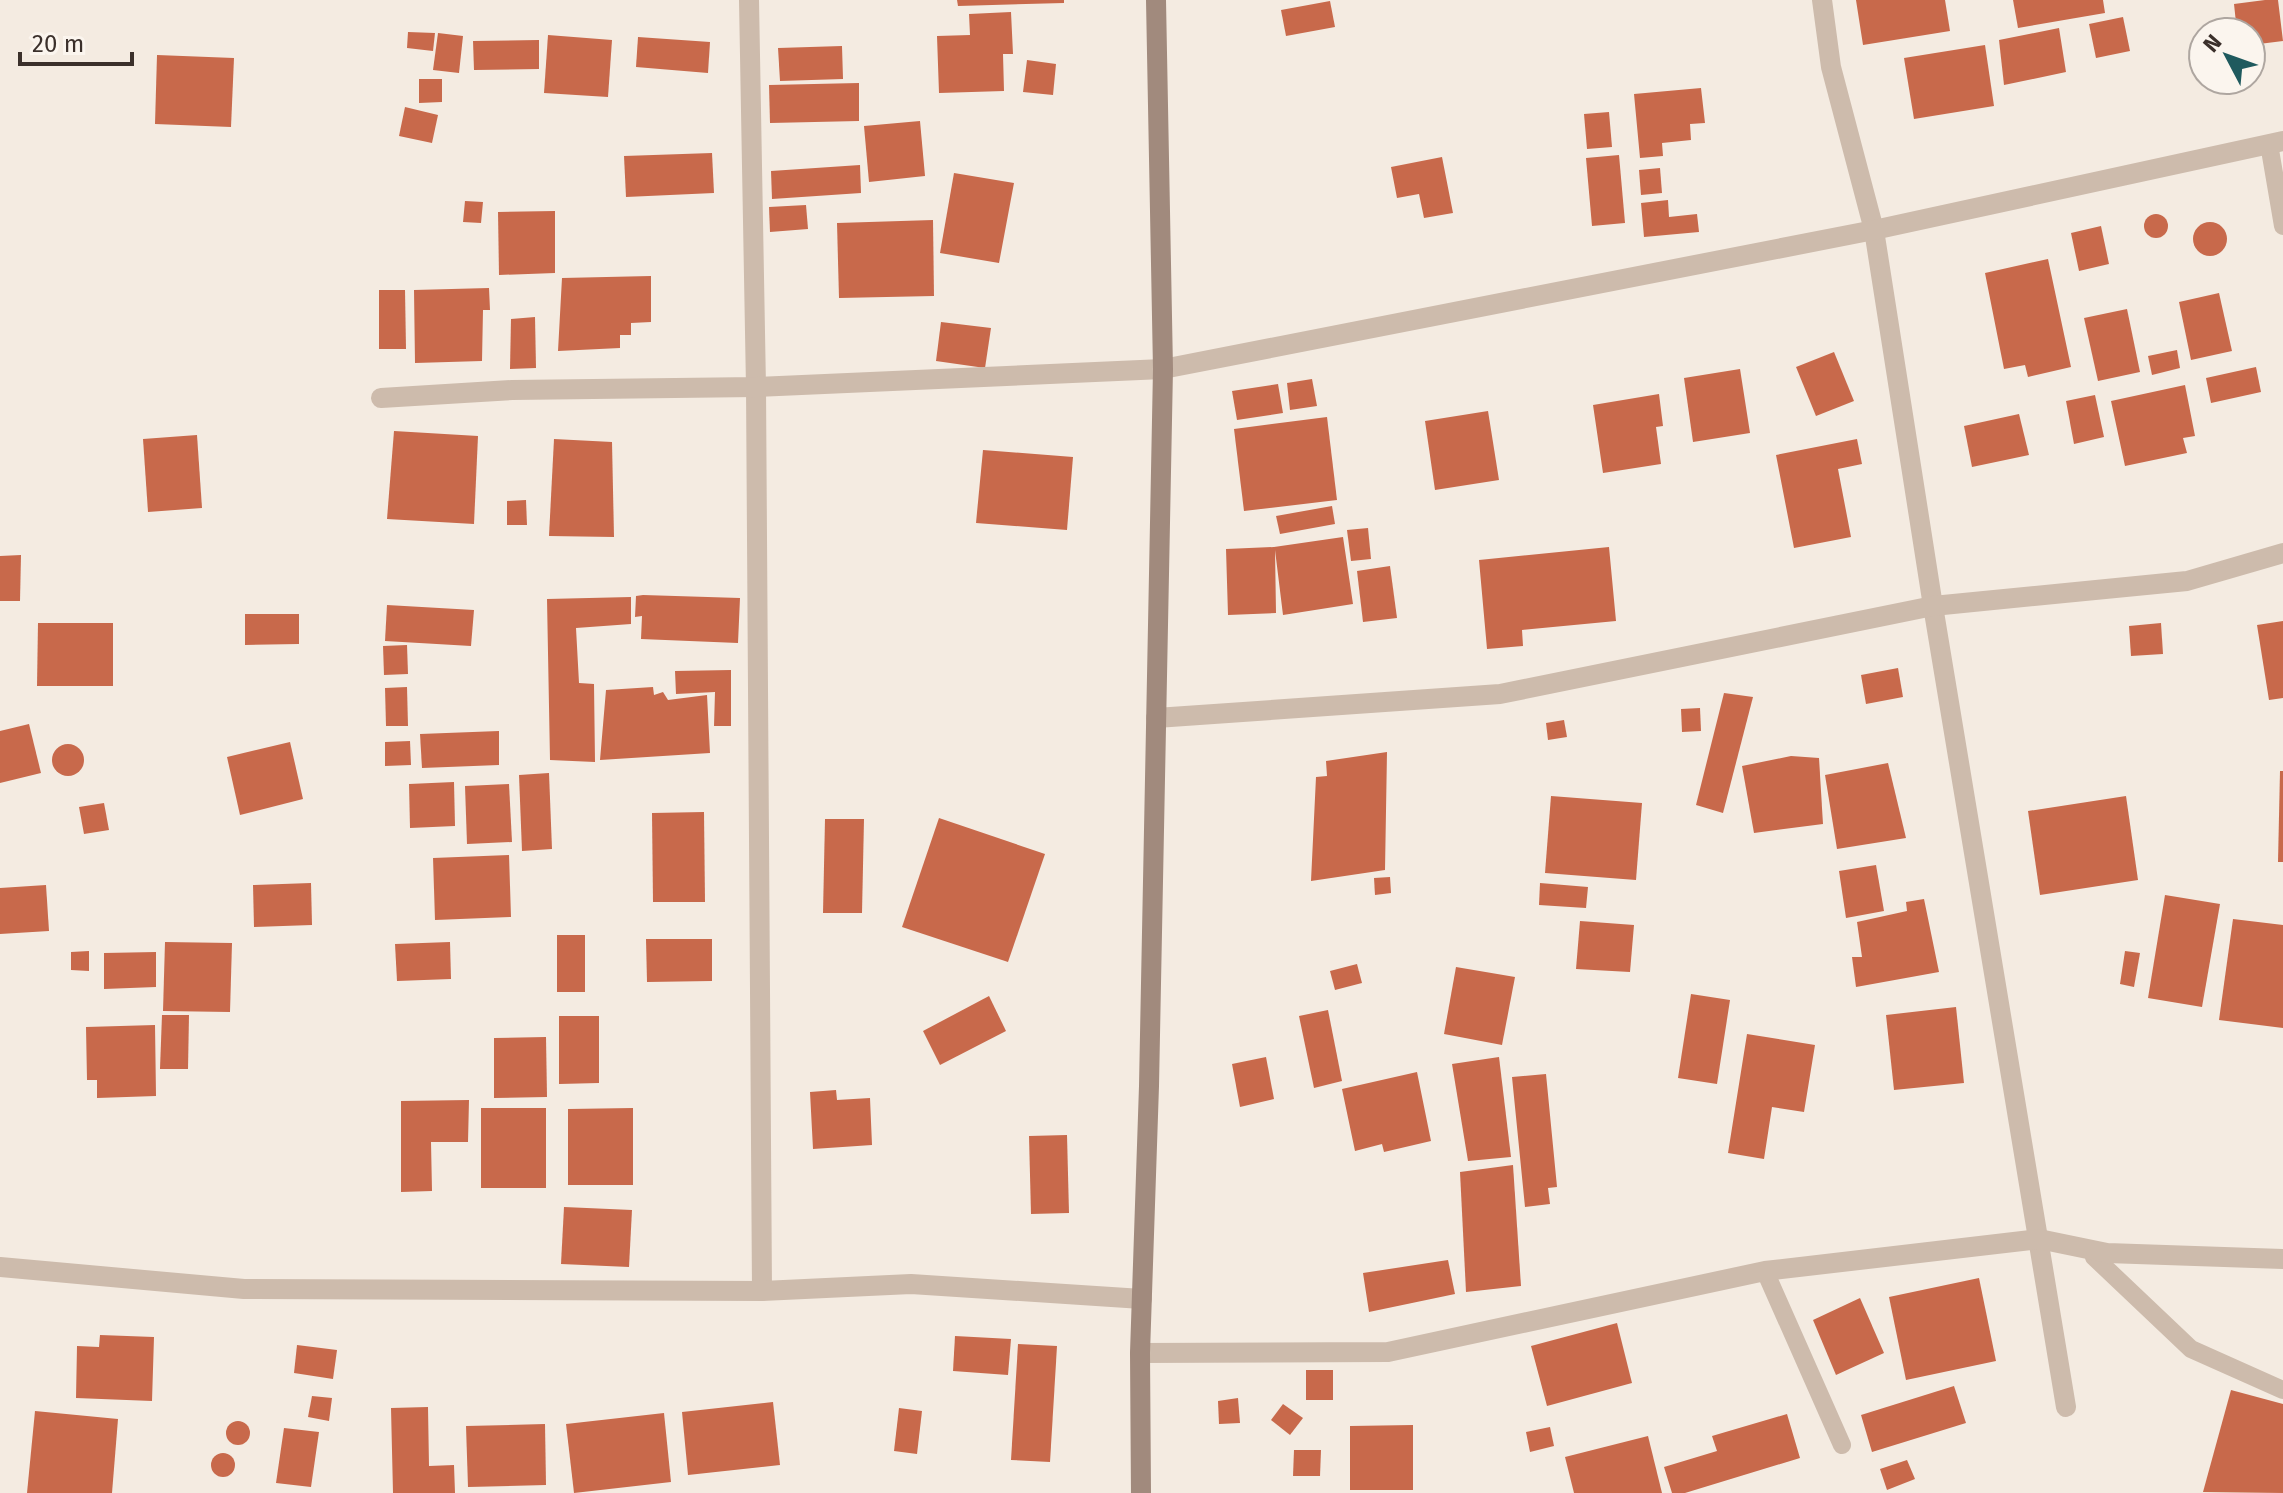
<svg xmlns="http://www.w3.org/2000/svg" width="2283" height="1493" font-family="'Fira Sans',sans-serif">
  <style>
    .building { fill: #c8694b }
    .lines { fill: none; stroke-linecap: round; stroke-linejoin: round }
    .service { stroke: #cdbbac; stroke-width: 18 }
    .minor { stroke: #cdbbac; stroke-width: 20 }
    .secondary { stroke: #a18a7d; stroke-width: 20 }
  </style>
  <rect width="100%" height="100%" fill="#f4ebe1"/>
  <!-- building -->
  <g class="building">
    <path d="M957,0H1064V3L958,6Z"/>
    <path d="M1856,0H1945L1950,31L1863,45Z"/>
    <path d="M2013,0H2103L2105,13L2018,28Z"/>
    <path d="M2265,0H2278L2283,41L2251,45V32H2237L2234,4Z"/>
    <path d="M1330,1L1335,27L1286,36L1281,10Z"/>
    <path d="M1011,12L1013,54H1003L1004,91L939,93L937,36L970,35L969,14Z"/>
    <path d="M2123,17L2130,51L2096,58L2089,24Z"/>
    <path d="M2059,28L2066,72L2004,85L1999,40Z"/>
    <path d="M408,32L435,33L433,51L407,48Z"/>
    <path d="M438,33L463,36L459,73L433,70Z"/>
    <path d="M548,35L612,40L608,97L544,93Z"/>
    <path d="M638,37L710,42L708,73L636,67Z"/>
    <path d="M539,40V69L474,70L473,41Z"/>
    <path d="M1985,45L1994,106L1914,119L1904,58Z"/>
    <path d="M842,46L843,79L780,81L778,48Z"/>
    <path d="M157,55L234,58L231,127L155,124Z"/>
    <path d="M1027,60L1056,64L1053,95L1023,92Z"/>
    <path d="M419,79H442V102L419,103Z"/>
    <path d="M859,83V121L770,123L769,85Z"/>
    <path d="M1701,88L1705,123L1690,124L1691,140L1662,143L1663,156L1640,158L1634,94Z"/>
    <path d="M405,107L438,115L432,143L399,136Z"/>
    <path d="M1609,112L1612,147L1587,149L1584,114Z"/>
    <path d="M920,121L925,176L869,182L864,126Z"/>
    <path d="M712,153L714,193L626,197L624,156Z"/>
    <path d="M1619,155L1625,223L1592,226L1586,158Z"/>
    <path d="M1442,157L1453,213L1424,218L1419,194L1397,198L1391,167Z"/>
    <path d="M860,165L861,193L772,199L771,171Z"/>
    <path d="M1660,168L1662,193L1641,195L1639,170Z"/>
    <path d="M954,173L1014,183L999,263L940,253Z"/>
    <path d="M1668,200L1669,217L1697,214L1699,232L1644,237L1641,203Z"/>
    <path d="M465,201L483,202L481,223L463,222Z"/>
    <path d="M806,205L808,229L770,232L769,207Z"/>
    <path d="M555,211V273L499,275L498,212Z"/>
    <circle cx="2156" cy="226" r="12"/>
    <path d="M933,220L934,296L839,298L837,223Z"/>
    <circle cx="2210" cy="239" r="17"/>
    <path d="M2101,226L2109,264L2079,271L2071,233Z"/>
    <path d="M2048,259L2071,367L2028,377L2025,365L2004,369L1985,273Z"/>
    <path d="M651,276V322L631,323V335H620V348L558,351L562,278Z"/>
    <path d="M489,288L490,310H483L482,361L415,363L414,290Z"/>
    <path d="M379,290H405L406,349H379Z"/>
    <path d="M2219,293L2232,351L2191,360L2179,302Z"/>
    <path d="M2127,309L2140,372L2098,381L2084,318Z"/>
    <path d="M535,317L536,368L510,369L511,319Z"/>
    <path d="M941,322L991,328L985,368L936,361Z"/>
    <path d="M2177,350L2180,368L2152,375L2148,356Z"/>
    <path d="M1834,352L1854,401L1816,416L1796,367Z"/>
    <path d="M2256,367L2261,392L2211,403L2206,378Z"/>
    <path d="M1740,369L1750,433L1693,442L1684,378Z"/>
    <path d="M1312,379L1317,406L1290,410L1287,383Z"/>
    <path d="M1278,384L1283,413L1237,420L1232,391Z"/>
    <path d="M2185,385L2195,436L2183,438L2187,453L2125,466L2111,401Z"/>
    <path d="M1659,394L1663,426L1656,427L1661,464L1603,473L1593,405Z"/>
    <path d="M2095,395L2104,437L2074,444L2066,401Z"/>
    <path d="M1488,411L1499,480L1435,490L1425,421Z"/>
    <path d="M2019,414L2029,455L1972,467L1964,426Z"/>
    <path d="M1327,417L1337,500L1244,511L1234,429Z"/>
    <path d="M394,431L478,436L474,524L387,519Z"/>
    <path d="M197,435L202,508L148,512L143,439Z"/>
    <path d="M554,439L612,442L614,537L549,536Z"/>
    <path d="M1857,439L1862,464L1838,469L1851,537L1794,548L1776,455Z"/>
    <path d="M983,450L1073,457L1067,530L976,523Z"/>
    <path d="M526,500L527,525H507V501Z"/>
    <path d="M1332,506L1335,524L1280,534L1276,516Z"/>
    <path d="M1368,528L1371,559L1351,561L1347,530Z"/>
    <path d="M1343,537L1353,604L1283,615L1275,550L1276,613L1228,615L1226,549L1274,547Z"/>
    <path d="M1609,547L1616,621L1522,630L1523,646L1487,649L1479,560Z"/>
    <path d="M21,555L20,601H0V556Z"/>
    <path d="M1390,566L1397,618L1363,622L1357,571Z"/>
    <path d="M643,595L740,598L738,643L641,639L642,616L635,617L636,596Z"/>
    <path d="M631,597V624L576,628L579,683L594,684L595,762L550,760L547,599Z"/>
    <path d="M387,605L474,610L471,646L385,641Z"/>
    <path d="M245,614H299V644L245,645Z"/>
    <path d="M2283,621V698L2269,700L2257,625Z"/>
    <path d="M38,623H113V686H37Z"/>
    <path d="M2161,623L2163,654L2131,656L2129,626Z"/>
    <path d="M407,645L408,674L384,675L383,646Z"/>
    <path d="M1898,668L1903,697L1866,704L1861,675Z"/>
    <path d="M731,670V726H714L715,692L676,694L675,671Z"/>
    <path d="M407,687L408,726H386L385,688Z"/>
    <path d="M653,687L654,695L663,692L668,700L707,695L710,753L600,760L606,690Z"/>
    <path d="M1724,693L1753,697L1723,813L1696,805Z"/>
    <path d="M1700,708L1701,731L1682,732L1681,709Z"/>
    <path d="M1564,720L1567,737L1548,740L1546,723Z"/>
    <path d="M29,724L41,773L0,783V731Z"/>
    <path d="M499,731V765L422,768L420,734Z"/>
    <path d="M410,741L411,765L385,766V742Z"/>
    <path d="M290,742L303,799L240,815L227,757Z"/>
    <circle cx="68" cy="760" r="16"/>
    <path d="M1387,752L1385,870L1311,881L1316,777L1327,776L1326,761Z"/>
    <path d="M1791,756L1819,758L1823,824L1754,833L1742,766Z"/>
    <path d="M1888,763L1906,838L1837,849L1825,775Z"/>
    <path d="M2280,771H2283V862H2278Z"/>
    <path d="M549,773L552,849L522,851L519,775Z"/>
    <path d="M454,782L455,826L410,828L409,784Z"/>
    <path d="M509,784L512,842L467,844L465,786Z"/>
    <path d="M1551,796L1642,803L1636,880L1545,873Z"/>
    <path d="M2126,796L2138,880L2040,895L2028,811Z"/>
    <path d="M104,803L109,830L84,834L79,807Z"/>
    <path d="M704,812L705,902H653L652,813Z"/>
    <path d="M939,818L1045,854L1008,962L902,927Z"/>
    <path d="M825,819H864L862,913H823Z"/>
    <path d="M509,855L511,917L435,920L433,858Z"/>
    <path d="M1876,865L1884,911L1846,918L1839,871Z"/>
    <path d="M1390,877L1391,893L1375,895L1374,878Z"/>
    <path d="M311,883L312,925L254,927L253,885Z"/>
    <path d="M1540,883L1588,887L1586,908L1539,905Z"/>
    <path d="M46,885L49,931L0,934V888Z"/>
    <path d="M2165,895L2220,904L2202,1007L2148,998Z"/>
    <path d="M1924,899L1939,972L1856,987L1852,957H1862L1857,922L1907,911L1906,902Z"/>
    <path d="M2233,919L2283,925V1028L2219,1020Z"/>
    <path d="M1580,921L1634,925L1630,972L1576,969Z"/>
    <rect x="557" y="935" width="28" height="57"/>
    <path d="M646,939H712V981L647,982Z"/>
    <path d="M165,942L232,943L230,1012L163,1011Z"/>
    <path d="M450,942L451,979L397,981L395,944Z"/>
    <path d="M89,951V971L71,970V952Z"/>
    <path d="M2125,951L2140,953L2134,987L2120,984Z"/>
    <path d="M156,952V987L104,989V953Z"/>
    <path d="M1357,964L1362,983L1335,990L1330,971Z"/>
    <path d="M1456,967L1515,977L1502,1045L1444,1034Z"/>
    <path d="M1691,994L1730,1000L1717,1084L1678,1078Z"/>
    <path d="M989,996L1006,1031L940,1065L923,1031Z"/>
    <path d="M1956,1007L1964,1083L1894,1090L1886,1015Z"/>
    <path d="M1328,1010L1342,1081L1314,1088L1299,1016Z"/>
    <path d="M162,1015H189L188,1069H160Z"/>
    <path d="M559,1016H599V1083L559,1084Z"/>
    <path d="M155,1025L156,1096L97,1098V1080H87L86,1027Z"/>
    <path d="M1747,1034L1815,1045L1804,1112L1772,1107L1764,1159L1728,1153Z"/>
    <path d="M546,1037L547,1097L494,1098V1038Z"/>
    <path d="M1266,1057L1274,1099L1240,1107L1232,1064Z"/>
    <path d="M1499,1057L1511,1157L1468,1161L1452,1064Z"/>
    <path d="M1417,1072L1431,1141L1384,1152L1382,1144L1355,1151L1342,1089Z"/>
    <path d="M1546,1074L1557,1187L1548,1188L1550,1204L1525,1207L1512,1077Z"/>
    <path d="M836,1090L837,1100L870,1098L872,1145L813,1149L810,1092Z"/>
    <path d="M469,1100L468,1142H431L432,1191L401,1192V1101Z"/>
    <rect x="481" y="1108" width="65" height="80"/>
    <path d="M633,1108V1185H568V1109Z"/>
    <path d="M1067,1135L1069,1213L1031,1214L1029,1136Z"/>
    <path d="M1513,1165L1521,1286L1466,1292L1460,1172Z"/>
    <path d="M564,1207L632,1210L629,1267L561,1264Z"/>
    <path d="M1448,1260L1455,1294L1369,1312L1363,1273Z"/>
    <path d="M1979,1278L1996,1361L1906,1380L1889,1297Z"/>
    <path d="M1860,1298L1884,1353L1836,1375L1813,1320Z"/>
    <path d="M1617,1323L1632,1383L1547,1406L1531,1346Z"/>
    <path d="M100,1335L154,1337L152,1401L76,1398L77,1346L99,1347Z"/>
    <path d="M955,1336L1011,1339L1008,1375L953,1371Z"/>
    <path d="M1018,1344L1057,1346L1050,1462L1011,1460Z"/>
    <path d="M297,1345L337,1350L333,1379L294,1373Z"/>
    <rect x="1306" y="1370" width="27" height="30"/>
    <path d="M1954,1386L1966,1423L1872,1452L1861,1415Z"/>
    <path d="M2231,1390L2283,1404V1493L2203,1492Z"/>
    <path d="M312,1396L332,1398L329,1421L308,1417Z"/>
    <path d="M1238,1398L1240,1423L1219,1424L1218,1401Z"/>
    <path d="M773,1402L780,1465L688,1475L682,1412Z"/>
    <path d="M1283,1404L1303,1418L1290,1435L1271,1420Z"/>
    <path d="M428,1407L429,1466L454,1465L455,1493H393L391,1408Z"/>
    <path d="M899,1408L922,1411L917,1454L894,1451Z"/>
    <path d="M35,1411L118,1419L112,1493H27Z"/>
    <path d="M664,1413L671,1482L574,1493L566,1424Z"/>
    <path d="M1787,1414L1800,1458L1685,1493H1672L1664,1467L1717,1451L1712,1436Z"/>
    <circle cx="238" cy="1433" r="12"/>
    <path d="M545,1424L546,1485L468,1487L466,1426Z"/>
    <path d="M1413,1425V1490H1350V1426Z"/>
    <path d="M1550,1427L1554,1446L1530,1452L1526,1432Z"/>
    <path d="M284,1428L319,1432L311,1487L276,1483Z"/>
    <path d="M1648,1436L1662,1493H1574L1565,1457Z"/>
    <path d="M1294,1450H1321L1320,1476H1293Z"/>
    <circle cx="223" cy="1465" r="12"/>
    <path d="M1907,1460L1915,1479L1887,1490L1880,1469Z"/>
  </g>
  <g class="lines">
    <!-- service -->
    <g class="service">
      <path d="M2269,144L2283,226"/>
      <path d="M2107,1253L2094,1257L2191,1349L2283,1390"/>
      <path d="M1765,1271L1842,1445"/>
    </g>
    <!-- minor -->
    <g class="minor">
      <path d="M749,0L756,387L762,1291"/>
      <path d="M1822,0L1831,67L1874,230L1933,606L2066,1407"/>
      <path d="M381,398L512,390L756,387L1163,369L1874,230L2283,141"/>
      <path d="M1156,718L1500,694L1933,606L2187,581L2283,553"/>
      <path d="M0,1267L244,1289L762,1291L911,1284L1142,1299"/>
      <path d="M1140,1353L1388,1352L1765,1271L2039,1239L2107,1253L2283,1259"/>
    </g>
    <!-- secondary -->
    <path class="secondary" d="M1141,1493L1140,1353L1149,1086L1163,369L1156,0"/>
  </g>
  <!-- north arrow -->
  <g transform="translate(2227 56) rotate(311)"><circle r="38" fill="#fbf5ee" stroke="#aea6a0" stroke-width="2"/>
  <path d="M0-6L14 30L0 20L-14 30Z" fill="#1f5a5e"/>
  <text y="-12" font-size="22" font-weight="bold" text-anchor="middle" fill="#3b302b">N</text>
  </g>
  <!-- scale -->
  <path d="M20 52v12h112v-12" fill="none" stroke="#3b302b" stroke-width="4"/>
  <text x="32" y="52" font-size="24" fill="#3b302b" stroke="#fbf5ee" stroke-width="6" paint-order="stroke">20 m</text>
</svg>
